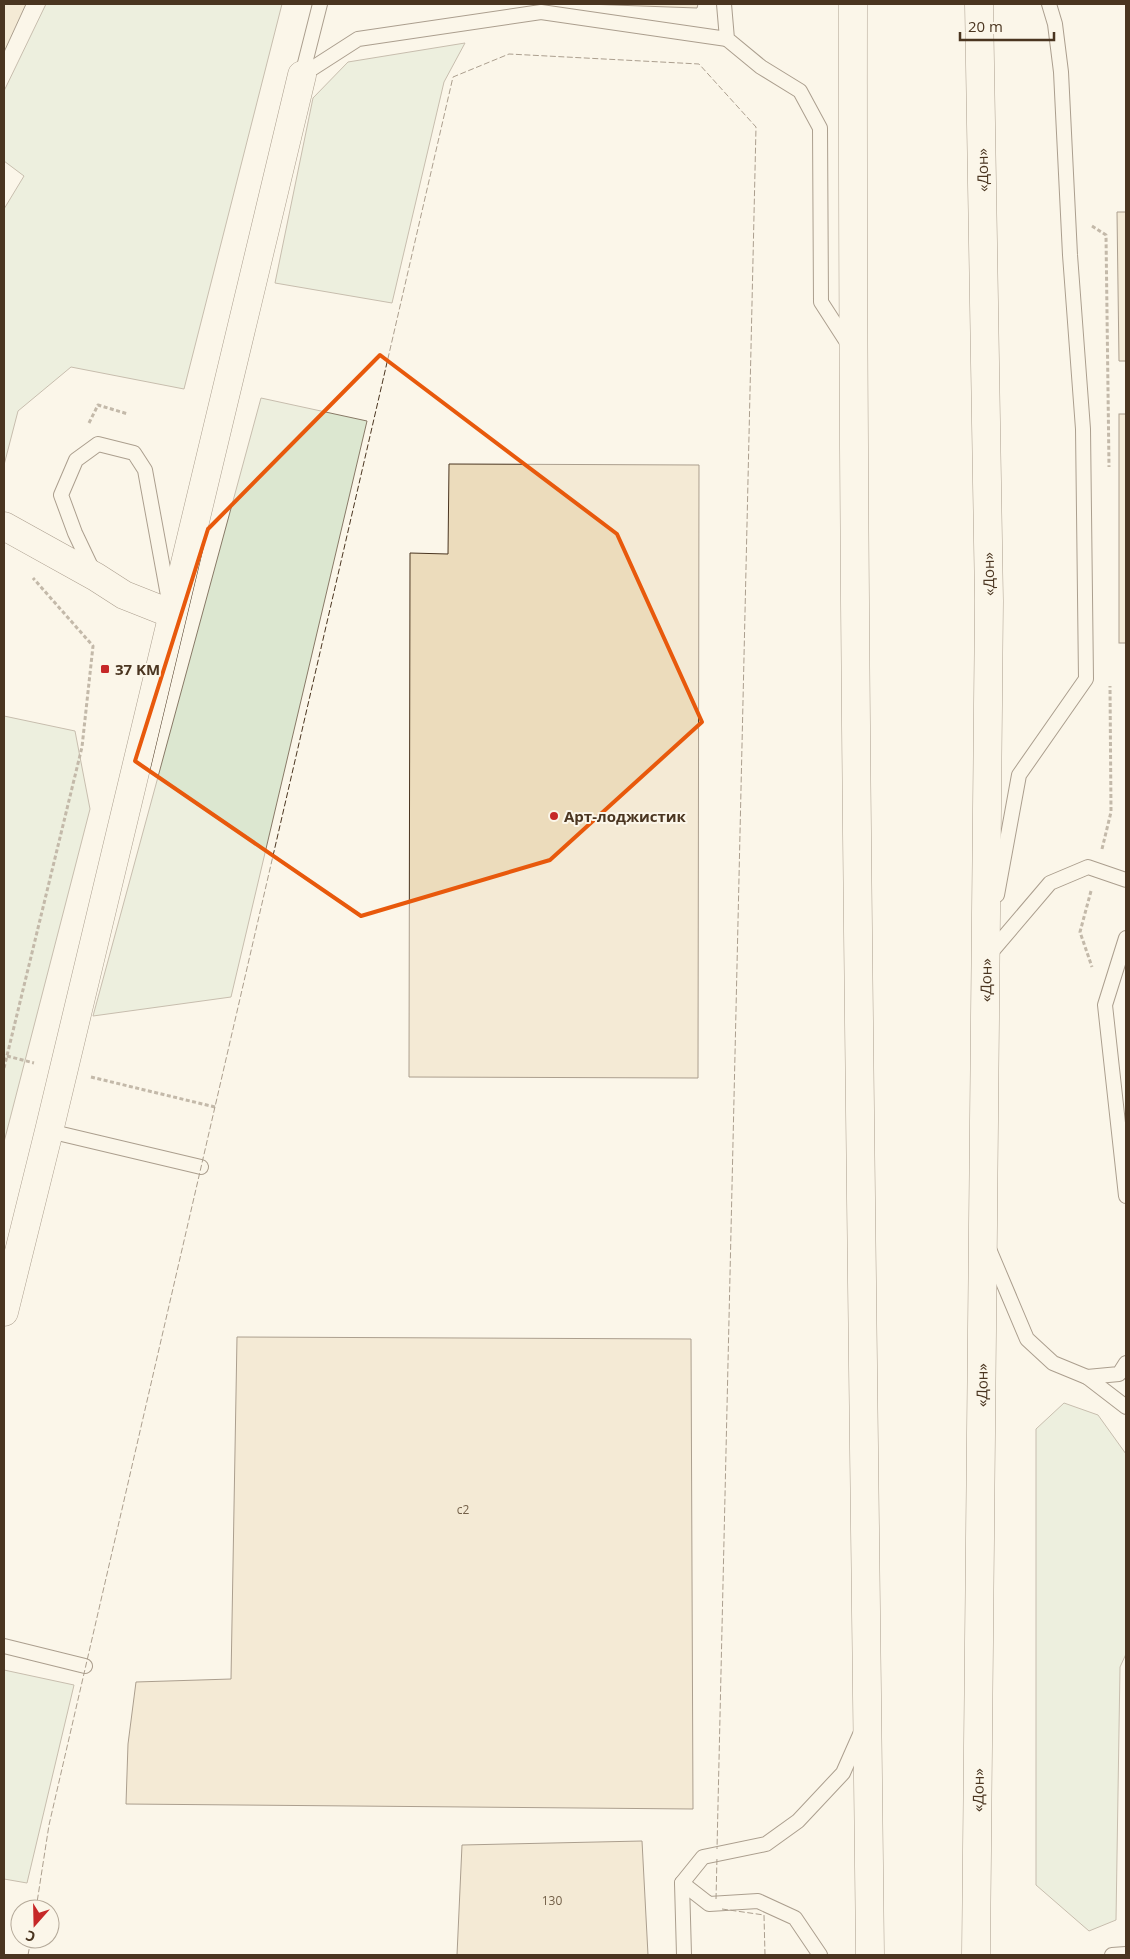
<svg xmlns="http://www.w3.org/2000/svg" width="1130" height="1959" font-family="'Open Sans',sans-serif">
  <style>
    .green { fill: #dce7d0; stroke: #887966 }
    .building { fill: #ecdcbc; stroke: #4a3520 }
    .lines { fill: none; stroke-linecap: round; stroke-linejoin: round }
    .lane-casing { stroke: #4a3520; stroke-width: 16 }
    .street-casing { stroke: #4a3520; stroke-width: 29 }
    .highway-casing { stroke: #4a3520; stroke-width: 29 }
    .path { stroke: #7f6f5c; stroke-width: 3; stroke-dasharray: 4 2.5; stroke-linecap: butt }
    .lane { stroke: #fbf6e9; stroke-width: 14 }
    .street { stroke: #fbf6e9; stroke-width: 28 }
    .highway { stroke: #fbf6e9; stroke-width: 28 }
    .fence { stroke: #4a3520; stroke-width: 1; stroke-dasharray: 6 2.5; stroke-linecap: butt }
    .marked { fill: none; stroke: #e8590c; stroke-width: 4; stroke-linejoin: round }
    .poi-dot { fill: #c62828; stroke: #fbf6e9; stroke-width: 2 }
    .labels { text-anchor: middle; dominant-baseline: central; stroke-width: 4; stroke-linejoin: round; paint-order: stroke }
    .number-label { font-size: 12px; fill: #725f47 }
    .street-label { font-size: 15px; fill: #4a3520; stroke: #fbf6e9 }
    .poi-label { font-size: 15px; font-weight: bold; fill: #4a3520; stroke: #fbf6e9; text-anchor: start }
  </style>
  <rect width="100%" height="100%" fill="#fbf6e9"/>
  <!-- green -->
  <g class="green">
    <path d="M46,4H282L184,389L71,367L18,411L4,465V209L24,176L4,161V91Z"/>
    <path d="M465,43L444,82L392,303L275,283L313,98L348,62Z"/>
    <path d="M261,398L367,421L231,997L93,1016Z"/>
    <path d="M4,716L75,731L90,809L4,1142Z"/>
    <path d="M1064,1403L1098,1415L1126,1454V1654L1120,1667L1116,1920L1089,1931L1036,1885V1429Z"/>
    <path d="M4,1670L74,1685L27,1883L4,1879Z"/>
  </g>
  <!-- building -->
  <g class="building">
    <path d="M4,4H26L4,52Z"/>
    <path d="M586,4H698L697,8Z"/>
    <path d="M1117,212H1126V361H1119Z"/>
    <rect x="1119" y="414" width="7" height="229"/>
    <path d="M449,464L699,465L698,1078L409,1077L410,553L448,554Z"/>
    <path d="M237,1337L691,1339L693,1809L126,1804L128,1744L136,1682L231,1679Z"/>
    <path d="M642,1841L648,1955H457L462,1845Z"/>
  </g>
  <g class="lines">
    <!-- lane casing -->
    <g class="lane-casing">
      <g id="lane">
        <path d="M724,4L727,39L761,67L800,91L820,128L821,302L850,347"/>
        <path d="M302,75L358,39L541,12L727,39"/>
        <path d="M302,75L320,4"/>
        <path d="M94,573L75,533L61,495L76,460L98,444L134,453L145,470L169,601"/>
        <path d="M997,895L1019,775L1086,679L1083,429L1070,255L1061,72L1055,24L1049,4"/>
        <path d="M1126,938L1105,1005L1126,1196"/>
        <path d="M987,957L1050,883L1088,867L1126,880"/>
        <path d="M49,1131L201,1167"/>
        <path d="M989,1249L1027,1339L1053,1363L1087,1377L1126,1407"/>
        <path d="M1087,1377L1119,1374L1126,1363"/>
        <path d="M4,1646L85,1666"/>
        <path d="M682,1883L709,1904L758,1901L795,1918L820,1955"/>
        <path d="M684,1955L682,1883L703,1857L766,1844L798,1821L843,1773L862,1730"/>
        <path d="M1112,1955L1126,1954"/>
      </g>
    </g>
    <!-- street casing -->
    <g class="street-casing">
      <g id="street">
        <path d="M4,526L96,577L124,595L172,614"/>
        <path d="M4,1312L49,1131L302,75"/>
      </g>
    </g>
    <!-- highway casing -->
    <g class="highway-casing">
      <g id="highway">
        <path d="M853,4C852,654 863,1305 870,1955"/>
        <path id="s1" d="M976,1955L989,601L979,4"/>
      </g>
    </g>
    <!-- path -->
    <g class="path">
      <path d="M1092,226L1106,235L1109,467"/>
      <path d="M89,423L98,405L128,414"/>
      <path d="M1102,849L1111,812L1110,686"/>
      <path d="M1091,891L1080,932L1092,967"/>
      <path d="M7,1056L34,1063"/>
      <path d="M4,1068L82,747L93,646L33,578"/>
      <path d="M91,1077L215,1107"/>
    </g>
    <!-- lane -->
    <use href="#lane" class="lane"/>
    <!-- street -->
    <use href="#street" class="street"/>
    <!-- highway -->
    <use href="#highway" class="highway"/>
    <!-- fence -->
    <g class="fence">
      <path d="M716,1899L717,1857"/>
      <path d="M36,1909L49,1825L453,77L509,54L699,64L756,127L717,1849"/>
      <path d="M722,1909L764,1915L765,1955"/>
      <path d="M28,1955L31,1939"/>
    </g>
  </g>
  <!-- marked area -->
  <path d="M0 0H1130V1959H0ZM380,355L617,534L702,722L550,860L361,916L135,761L208,529Z" fill="#fbf6e9" fill-opacity=".55" fill-rule="evenodd"/>
  <path class="marked" d="M380,355L617,534L702,722L550,860L361,916L135,761L208,529Z"/>
  <!-- markers -->
  <g class="poi-dot">
    <rect x="100" y="664" width="10" height="10" rx="2.5"/>
    <circle cx="554" cy="816" r="5"/>
  </g>
  <g class="labels">
    <!-- number labels -->
    <g class="number-label">
      <text x="463" y="1509">с2</text>
      <text x="552" y="1900">130</text>
    </g>
    <!-- street labels -->
    <g class="street-label">
      <text transform="translate(982 170) rotate(-91)">«Дон»</text>
      <text transform="translate(988 574) rotate(-91)">«Дон»</text>
      <text stroke="none"><textPath href="#s1" startOffset="975">«Дон»</textPath></text>
      <text stroke="none"><textPath href="#s1" startOffset="570">«Дон»</textPath></text>
      <text stroke="none"><textPath href="#s1" startOffset="165">«Дон»</textPath></text>
    </g>
    <!-- poi labels -->
    <g class="poi-label">
      <text x="115" y="669">37 KM</text>
      <text x="564" y="816">Арт-лоджистик</text>
    </g>
  </g>
  <!-- border -->
  <rect width="1130" height="1959" fill="none" stroke="#4a3520" stroke-width="10"/>
  <!-- north arrow -->
  <g transform="translate(35 1924) rotate(200)"><circle r="24" fill="#fbf6e9" stroke="#b4a999"/>
  <path d="M0-4L9 19L0 12L-9 19Z" fill="#c62828"/>
  <text y="-8" font-size="14" font-weight="bold" text-anchor="middle" fill="#4a3520">С</text>
  </g>
  <!-- scale -->
  <path d="M960 32v8h94v-8" fill="none" stroke="#4a3520" stroke-width="2.5"/>
  <text x="968" y="32" font-size="15" fill="#4a3520" stroke="#fbf6e9" stroke-width="4" paint-order="stroke">20 m</text>
</svg>
